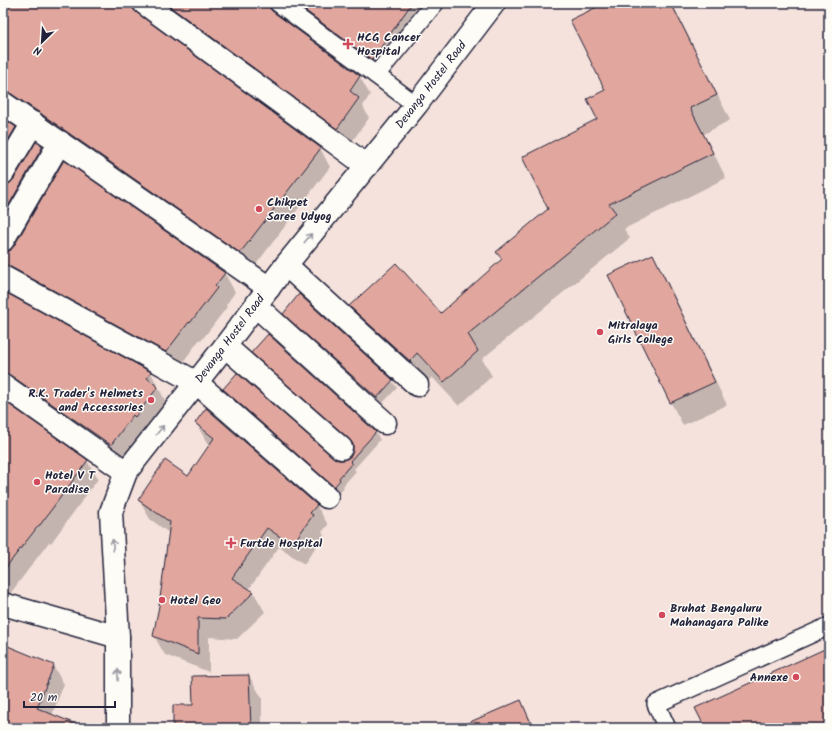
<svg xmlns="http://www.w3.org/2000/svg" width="832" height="731" font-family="Kalam,sans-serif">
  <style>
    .shadow { fill: #0003 }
    .building { fill: #e1a79e; stroke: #22223b }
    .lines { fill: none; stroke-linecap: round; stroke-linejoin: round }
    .lane-casing { stroke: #22223b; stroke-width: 20 }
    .street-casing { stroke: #22223b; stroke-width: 25 }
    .secondary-casing { stroke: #22223b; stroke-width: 25 }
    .lane { stroke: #fdfcf7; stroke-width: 17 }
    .street { stroke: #fdfcf7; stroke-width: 22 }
    .secondary { stroke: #fdfcf7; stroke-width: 22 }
    .oneway { stroke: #9a9aa2 }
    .poi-dot { fill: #d1495b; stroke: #fdfcf7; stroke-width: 1.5 }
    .labels { text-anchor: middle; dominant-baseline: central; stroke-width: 3; stroke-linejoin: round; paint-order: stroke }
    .poi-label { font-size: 12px; font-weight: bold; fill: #22223b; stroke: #fdfcf7; text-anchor: start }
    .street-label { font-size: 12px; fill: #22223b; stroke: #fdfcf7 }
  </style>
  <rect width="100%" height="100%" fill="#f5e2dc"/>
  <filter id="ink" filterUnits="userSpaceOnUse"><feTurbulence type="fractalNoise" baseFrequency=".025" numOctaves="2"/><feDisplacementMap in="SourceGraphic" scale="8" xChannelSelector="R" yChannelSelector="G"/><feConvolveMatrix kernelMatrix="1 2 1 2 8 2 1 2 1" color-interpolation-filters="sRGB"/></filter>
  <g filter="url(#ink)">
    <!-- shadow -->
    <g class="shadow">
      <path d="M3,3H436L383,77L285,12L280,16L279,18L360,77L370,95L363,106L369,118L348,147L144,14L142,19L320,148L330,167L251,271L3,115Z"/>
      <path d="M608,3H672L730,120L704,134L726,178L624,229L630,238L482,359L492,376L459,406L432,377L425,386L365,331L350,306L441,314L502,260L497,252L550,210L599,119L607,91Z"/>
      <path d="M3,119L15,128L26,146L3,185Z"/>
      <path d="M42,147L53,165L3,251V186L10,185Z"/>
      <path d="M3,254L225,274L235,292L226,305L227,307L201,341L200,339L177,370L3,289Z"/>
      <path d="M653,255L665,277L727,405L683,425L671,403L610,275Z"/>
      <path d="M3,292L151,373L168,406L122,463L3,397Z"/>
      <path d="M284,314L392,381L397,388L381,405L289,321Z"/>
      <path d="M268,335L376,433L380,440L354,469L356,471L343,486L344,488L339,494L228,397L224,389L332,458L338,461H345L351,457L354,451V446L257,360L253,353Z"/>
      <path d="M3,402L87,461L98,479L51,543L49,542L7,598L3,596Z"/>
      <path d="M207,409L317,506L328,525L322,532L324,535L304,564L279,547L249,589L254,593L265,612L237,639L209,637V672L165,655L154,636L160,606L169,533L150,519L139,500L188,477L210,445L207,443L196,423Z"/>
      <path d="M3,645L53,666L64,684L52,715L83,728H3Z"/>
      <path d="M249,676L262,698V728H174L194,706Z"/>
      <path d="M520,702L536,728H458Z"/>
    </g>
    <!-- building -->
    <g class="building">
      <path d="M3,3H132L133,8L137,13L321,148L240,253L40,113L10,93L3,91Z"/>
      <path d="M165,3H268L269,7L272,11L360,76L350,91L359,98L337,129Z"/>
      <path d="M295,3H412L372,60Z"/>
      <path d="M605,3H671L717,95L690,108L713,153L609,204L616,213L468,334L478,351L444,382L417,353L410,361L349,306L396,263L441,313L502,259L496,252L548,209L522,157L597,119L587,99L605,90L570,20Z"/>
      <path d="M3,118L16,127L3,149Z"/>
      <path d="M36,142L43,146L3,215V185L9,184L14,179Z"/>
      <path d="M64,160L225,273L215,286L217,288L190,323L189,322L166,352L9,266L3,265V252L10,251L14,246Z"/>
      <path d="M653,254L715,382L670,403L608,275Z"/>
      <path d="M3,291L151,372L147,378L158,387L135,417L133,415L111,445L10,375L3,373Z"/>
      <path d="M299,294L393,380L377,398L283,314Z"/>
      <path d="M268,334L376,432L350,461L352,463L339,478L340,480L334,487L223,389L237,373L333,457L338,460H345L351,456L353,451V444L349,439L251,353Z"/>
      <path d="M3,400L88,460L40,525H39L3,571Z"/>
      <path d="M206,408L317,505L310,513L313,515L292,545L267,528L232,578L254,592L226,619L198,618V654L153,636L159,606L170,522L138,500L165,460L188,476L214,438L195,423Z"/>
      <path d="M3,644L54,665L37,708L85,728H3Z"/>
      <path d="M829,647V728H705L695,708Z"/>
      <path d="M249,675L251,728H173V705H193L192,676Z"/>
      <path d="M521,700L533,728H456Z"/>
    </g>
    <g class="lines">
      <!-- lane casing -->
      <g class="lane-casing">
        <g id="lane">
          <path d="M278,3L376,75L435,3"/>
          <path d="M376,75L408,99L417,104"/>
          <path d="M667,728L656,704L829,626"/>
        </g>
      </g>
      <!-- street casing -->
      <g class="street-casing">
        <g id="street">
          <path d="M144,3L367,166"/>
          <path d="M3,103L269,288"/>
          <path d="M3,173L33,123"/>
          <path d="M3,240L60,142"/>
          <path d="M286,265L417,385"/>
          <path d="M3,277L197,383L327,497"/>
          <path d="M256,306L385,423"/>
          <path d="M225,346L341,448"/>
          <path d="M3,385L126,472"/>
          <path d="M3,604L118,637"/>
        </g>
      </g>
      <!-- secondary casing -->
      <g class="secondary-casing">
        <path id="secondary" d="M118,728V637L111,512L126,472L225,346L286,265L417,104L494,3"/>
      </g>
      <!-- lane -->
      <use href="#lane" class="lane"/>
      <!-- street -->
      <use href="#street" class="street"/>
      <!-- secondary -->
      <use href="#secondary" class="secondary"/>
    </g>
    <!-- one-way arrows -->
    <defs><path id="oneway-shaft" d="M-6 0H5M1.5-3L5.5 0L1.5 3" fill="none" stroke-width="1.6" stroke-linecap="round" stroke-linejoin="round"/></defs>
    <g class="oneway">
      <use href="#oneway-shaft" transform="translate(308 238) rotate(-51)"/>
      <use href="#oneway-shaft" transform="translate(160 430) rotate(-51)"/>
      <use href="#oneway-shaft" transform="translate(113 545) rotate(-93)"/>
      <use href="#oneway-shaft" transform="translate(118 675) rotate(-91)"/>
    </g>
  </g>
  <!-- markers -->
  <g class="poi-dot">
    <path d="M346 38h4v4h4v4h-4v4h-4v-4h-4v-4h4z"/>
    <circle cx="259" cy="209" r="4"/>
    <circle cx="600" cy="332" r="4"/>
    <circle cx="151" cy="400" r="4"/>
    <circle cx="37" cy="482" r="4"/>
    <path d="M229 537h4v4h4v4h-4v4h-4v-4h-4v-4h4z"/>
    <circle cx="162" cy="600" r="4"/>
    <circle cx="662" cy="615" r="4"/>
    <circle cx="796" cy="677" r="4"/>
  </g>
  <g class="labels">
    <!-- poi labels -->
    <g class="poi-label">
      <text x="357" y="37">HCG Cancer<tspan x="357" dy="14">Hospital</tspan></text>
      <text x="267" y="202">Chikpet<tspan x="267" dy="14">Saree Udyog</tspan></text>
      <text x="608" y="325">Mitralaya<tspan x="608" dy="14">Girls College</tspan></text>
      <text x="143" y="393" text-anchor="end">R.K. Trader's Helmets<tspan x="143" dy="14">and Accessories</tspan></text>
      <text x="45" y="475">Hotel V T<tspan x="45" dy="14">Paradise</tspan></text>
      <text x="240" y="543">Furtde Hospital</text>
      <text x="170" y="600">Hotel Geo</text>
      <text x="670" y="608">Bruhat Bengaluru<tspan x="670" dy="14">Mahanagara Palike</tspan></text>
      <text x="788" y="677" text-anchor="end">Annexe</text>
    </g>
    <!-- street labels -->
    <g class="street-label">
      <text transform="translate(431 85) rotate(-52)">Devanga Hostel Road</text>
      <text transform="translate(230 339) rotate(-53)">Devanga Hostel Road</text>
    </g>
  </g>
  <!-- margin -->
  <rect width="832" height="731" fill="none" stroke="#fdfcf7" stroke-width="16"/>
  <rect x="8" y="8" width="816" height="715" fill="none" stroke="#22223b" stroke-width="1.5" filter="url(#ink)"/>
  <!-- north arrow -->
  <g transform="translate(42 42) rotate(205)" stroke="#fdfcf7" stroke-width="3" paint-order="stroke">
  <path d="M0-3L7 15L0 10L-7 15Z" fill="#22223b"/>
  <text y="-6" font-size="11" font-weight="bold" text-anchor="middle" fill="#22223b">N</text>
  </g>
  <!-- scale -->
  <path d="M24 701v6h91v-6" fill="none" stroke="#22223b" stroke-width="2"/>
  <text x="30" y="701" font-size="12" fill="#22223b" stroke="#fdfcf7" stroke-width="3" paint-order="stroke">20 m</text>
</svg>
